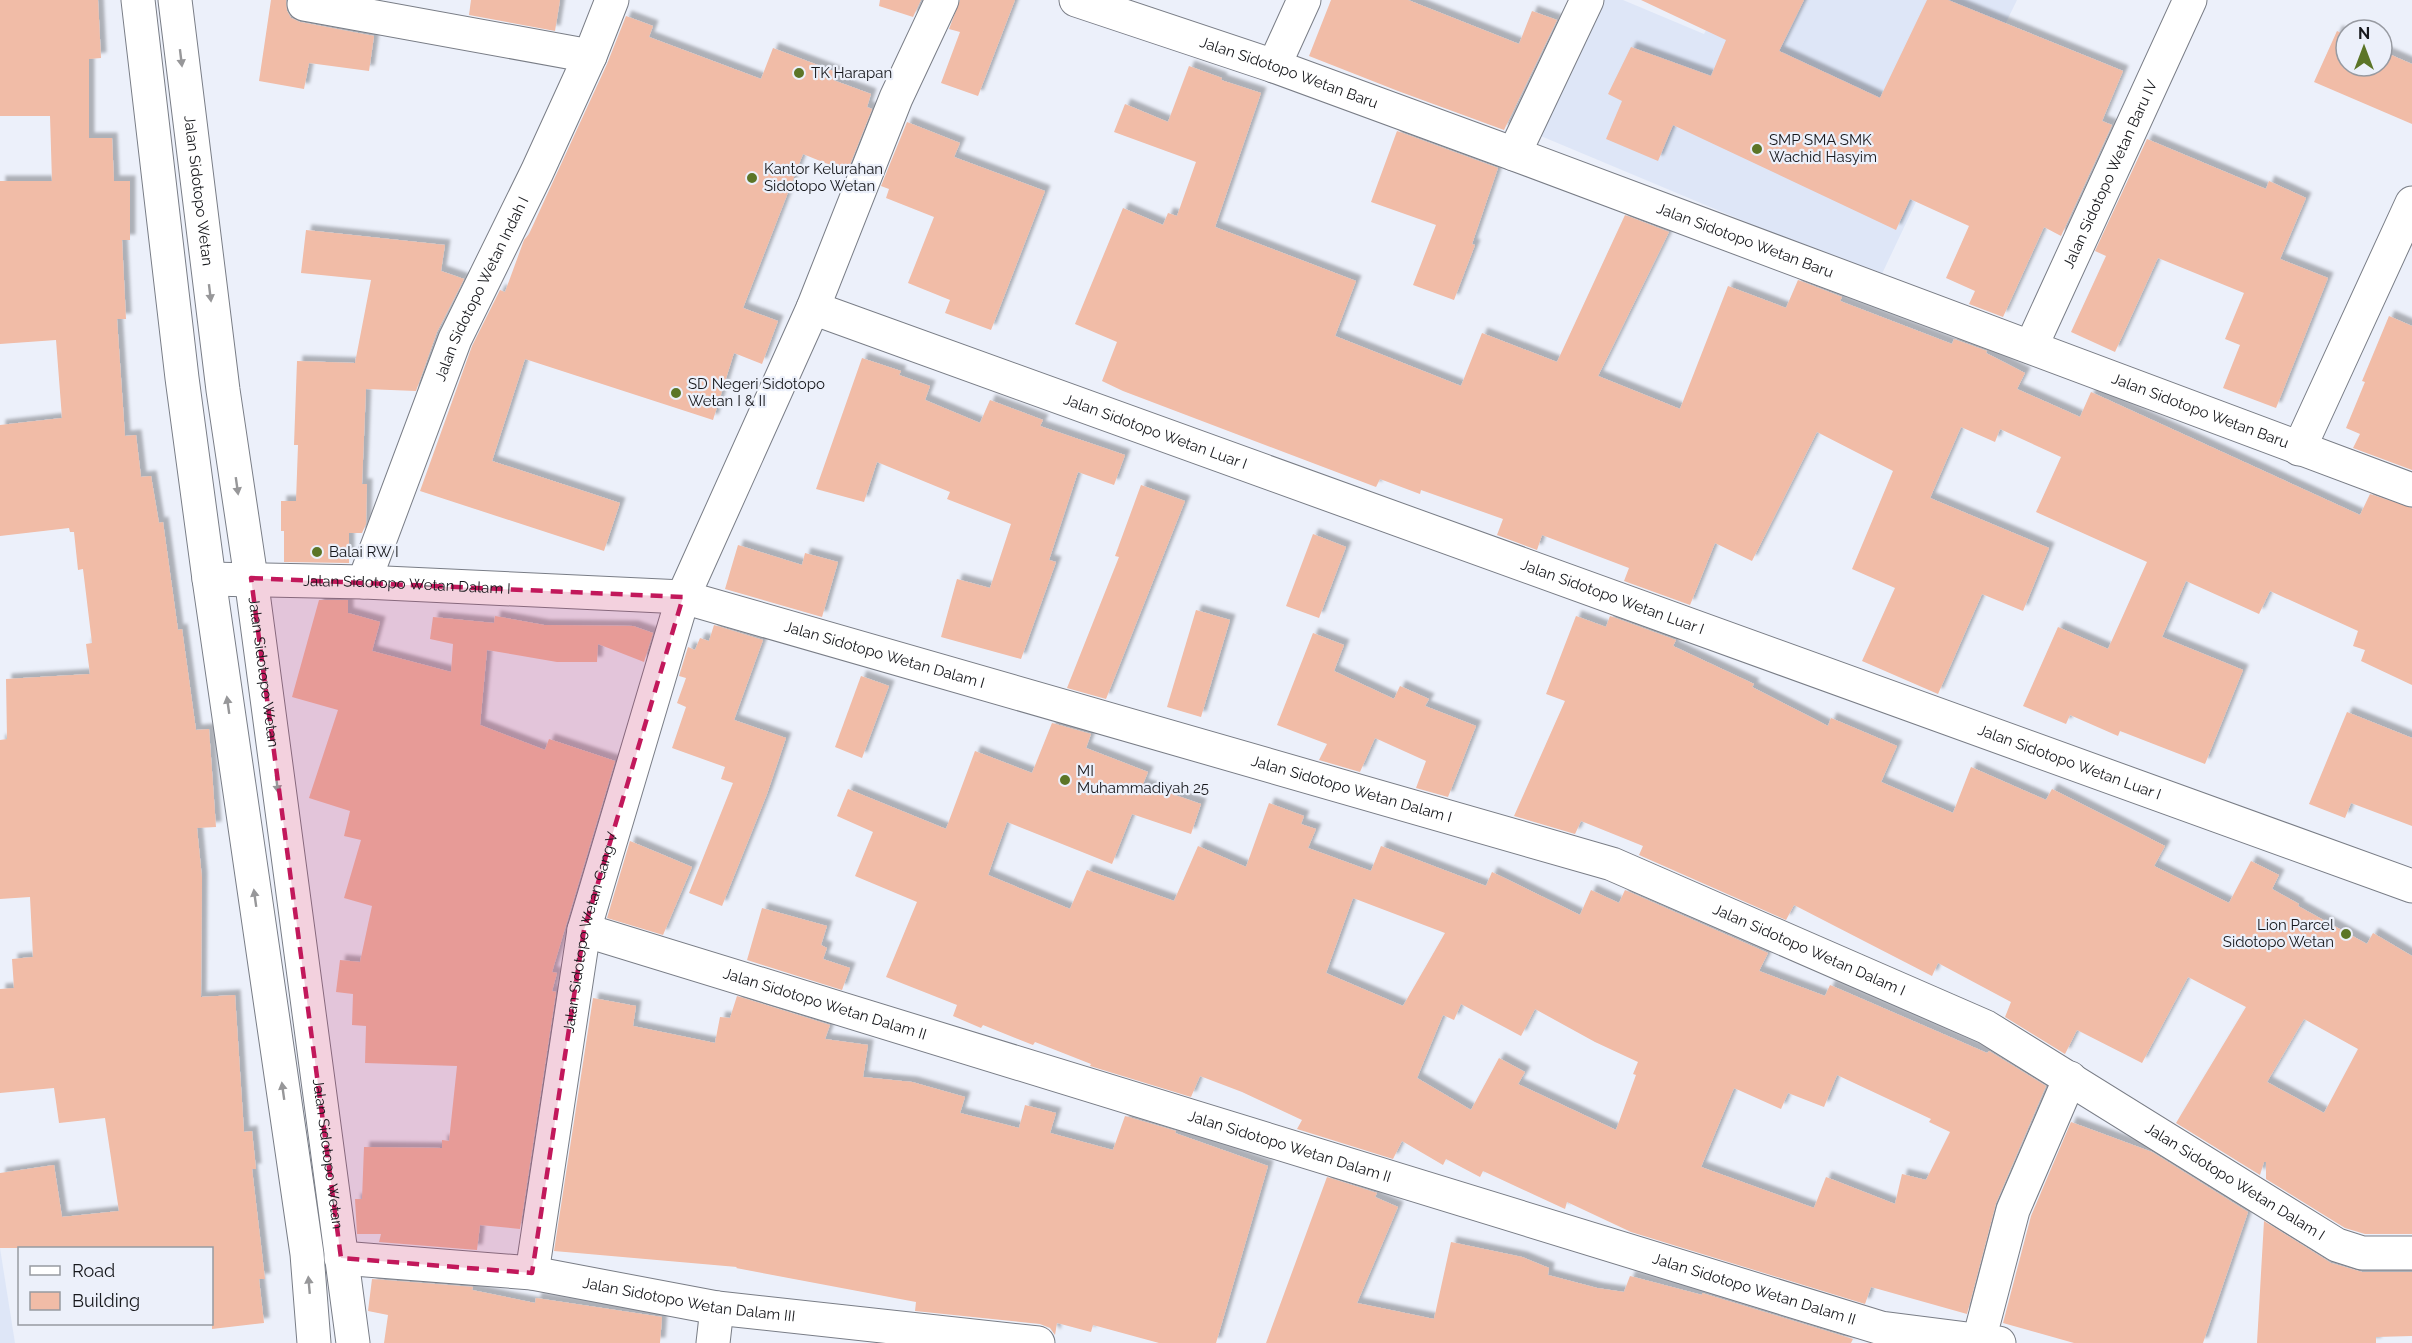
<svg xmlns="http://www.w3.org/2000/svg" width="2412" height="1343" font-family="Raleway,sans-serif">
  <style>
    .built { fill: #dee6f7 }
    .building { fill: #f1bca7; fill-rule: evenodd; filter: url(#shadow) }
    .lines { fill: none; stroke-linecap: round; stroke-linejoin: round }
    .street-casing { stroke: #797d86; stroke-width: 35 }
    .street { stroke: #fff; stroke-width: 33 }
    .oneway { fill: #979799 }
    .marked { fill: #c2185b; fill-opacity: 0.2; stroke: #c2185b; stroke-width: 4.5; stroke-dasharray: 12 8; stroke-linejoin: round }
    .poi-dot { fill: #5c7527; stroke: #ecf0fa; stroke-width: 2 }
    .labels { text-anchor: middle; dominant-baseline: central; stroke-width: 4.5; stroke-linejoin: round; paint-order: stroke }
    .poi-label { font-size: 15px; fill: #17181c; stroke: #ecf0fa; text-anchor: start }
    .street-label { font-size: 15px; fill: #17181c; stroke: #ecf0fa }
  </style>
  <defs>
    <filter id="shadow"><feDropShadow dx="5.5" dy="-5.5" stdDeviation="1.5" flood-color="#0004"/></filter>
  </defs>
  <rect width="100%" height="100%" fill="#ecf0fa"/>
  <!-- built -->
  <g class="built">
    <path d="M1593,0H1623L1704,34L1721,0H2017L1978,80L1934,164L1880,278L1536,134Z"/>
    <path d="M0,1248L15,1343H0Z"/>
  </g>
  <!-- building -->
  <g class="building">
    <path d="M0,0H98L101,58L89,59V138H112L114,181H130V240H122L126,319H117L125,436L136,435L141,477L151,476L159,523L163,522L178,630L182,629L196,730L209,729L216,827L197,828L202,878L201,997L235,995L244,1132L252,1131L256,1169H252L265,1279H259L264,1323L212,1329V1248H0V1173L54,1165L62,1217L119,1211L105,1118L59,1123L54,1088L0,1093V989L14,988L12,959L33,957L30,897L0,899V740L7,739L6,679L90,674L86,644L92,643L83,569L78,570L74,532H70L69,528L0,536V425L62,418L56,340L0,344V181H52L50,116H0Z"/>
    <path d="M271,0H286L287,11L291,18L300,22L374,36L369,71L309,63L304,89L259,81Z"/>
    <path d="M471,0H560L555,31L469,15Z"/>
    <path d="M880,0H921L913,17L879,6Z"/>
    <path d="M960,0H1015L978,96L941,83L960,32L949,29Z"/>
    <path d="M1331,0H1408L1519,44L1532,11L1557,20L1504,130L1398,91L1309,56Z"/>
    <path d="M1641,0H1804L1779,51L1880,98L1927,0H1948L2123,71L2102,121L2112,125L2061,236L2044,227L2003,317L1969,304L1975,291L1946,278L1969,226L1910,199L1896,230L1673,125L1658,161L1606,139L1622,101L1608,94L1631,47L1711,76L1726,40Z"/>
    <path d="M626,16L653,26L649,37L761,79L773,48L836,72L833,80L871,94L867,107L872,109L847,172L803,154L743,308L778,321L762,364L734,353L713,420L525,359L492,461L620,503L604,551L420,491L472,346L500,290L505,292L524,240L529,234L607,64Z"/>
    <path d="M2337,31L2346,35V66H2382V51L2412,64V124L2314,82Z"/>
    <path d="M1189,66L1222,78L1221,80L1261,93L1215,227L1356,281L1335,336L1461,386L1482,333L1557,362L1625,215L1669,232L1598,376L1680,409L1728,286L1786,308L1798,280L1842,297L1840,301L1952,344L1954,339L1987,351L1986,353L2025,373L2017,389L2080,417L2091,392L2360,515L2370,494L2412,508V685L2361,661L2365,650L2353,646L2358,631L2270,591L2259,614L2186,581L2162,637L2243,670L2205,764L2120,731L2118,736L2070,715L2066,724L2023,706L2058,627L2108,649L2147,562L2036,512L2061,457L2000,429L1995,442L1961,427L1930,498L2049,548L2023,611L1982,594L1938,694L1862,661L1895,588L1852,569L1893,471L1817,432L1752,561L1715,543L1690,605L1624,581L1629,568L1542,535L1537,550L1497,535L1503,519L1421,490L1420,494L1380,479L1376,487L1123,391L1102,381L1117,342L1075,324L1123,208L1163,225L1168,213L1177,216L1196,162L1114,132L1125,104L1168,122Z"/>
    <path d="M907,122L960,143L954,157L1045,191L991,330L945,313L950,300L908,283L934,217L886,198L889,189L881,186Z"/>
    <path d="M1397,131L1498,168L1472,244L1475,245L1454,300L1413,285L1436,225L1371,202Z"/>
    <path d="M2147,139L2266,189L2269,181L2306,198L2280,259L2328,278L2276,408L2223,388L2240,345L2225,339L2244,293L2158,258L2115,352L2071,332L2106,256L2095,251Z"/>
    <path d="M306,230L445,245L441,271L464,279L437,332L416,391L366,389L362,484H367L366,524L362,533H349V563L284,562V531H281V501H296L298,445H294L297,361L355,363L371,280L301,273Z"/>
    <path d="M2389,316L2412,326V470L2353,448L2360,434L2346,428L2365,382L2362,381Z"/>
    <path d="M862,358L901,371L899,375L930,386L925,400L980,423L990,400L1043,420L1040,426L1125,455L1114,485L1078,472L1049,560L1056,562L1021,659L941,637L957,579L990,588L1011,524L947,499L950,492L877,462L864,502L816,489Z"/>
    <path d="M1141,485L1185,501L1106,699L1067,688L1119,557L1115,556Z"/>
    <path d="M1313,534L1346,547L1319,618L1286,606Z"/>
    <path d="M738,545L802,565L805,553L838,562L822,617L725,589Z"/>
    <path d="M319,600H348V613L380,622L372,651L451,672L453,644L430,639L433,617L494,623L495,616L544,625L633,626L653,633L644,662L598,644L597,662H557L487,650L480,725L545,750L549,739L615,761L552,972L557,973L552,991L556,992L520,1229L480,1225L477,1250L379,1242L381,1234H357L355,1199H362L364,1147L442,1148V1140L449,1141L457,1066L365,1063L366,1026L352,1025L353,994L336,992L340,960L360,962L372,906L344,898L361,840L344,836L350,811L309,798L338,710L292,697Z"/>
    <path d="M1196,610L1230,620L1201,717L1167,707Z"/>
    <path d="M1576,616L1606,627L1610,616L1676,640L1673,646L1754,684L1752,687L1828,726L1831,718L1897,746L1881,782L1953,813L1971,767L2046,800L2052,789L2165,846L2154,866L2229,903L2251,861L2279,875L2272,889L2299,904L2298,906L2367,944L2373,933L2412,956V1234H2365L2345,1228L2266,1179V1162H2264L2260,1175L2176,1123L2246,1007L2188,977L2142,1063L2077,1030L2065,1054L2005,1017L2011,1002L1938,963L1932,976L1794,905L1786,920L1639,855L1643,846L1581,821L1575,834L1514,816L1565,701L1546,694ZM2304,1019L2358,1049L2324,1113L2267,1082Z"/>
    <path d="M714,625L763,640L734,720L786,738L767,794L722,906L689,893L733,783L721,779L725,767L672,748L686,707L677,703L686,678L679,676L688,647L695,650L700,638L709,641Z"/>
    <path d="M1313,633L1344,645L1334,671L1394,699L1400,686L1429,699L1425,706L1476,726L1448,797L1416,788L1426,761L1375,738L1360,772L1319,760L1327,744L1277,725Z"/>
    <path d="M861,676L889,686L862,758L835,747Z"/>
    <path d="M2347,712L2412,738V826L2351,803L2345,818L2309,804Z"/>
    <path d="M1052,723L1091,734L1086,748L1148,772L1143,784L1201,804L1191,834L1132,814L1112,864L1007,822L988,875L1070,909L1087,870L1174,901L1198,846L1246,867L1269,803L1304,816L1301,824L1316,829L1308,848L1371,871L1381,846L1486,886L1492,872L1580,915L1591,890L1619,903L1625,890L1768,953L1759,971L1825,996L1830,985L1987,1053L1989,1051L2046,1086L1996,1203L1967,1314L1871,1287L1865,1304L1631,1232L1567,1202L1565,1209L1483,1171L1480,1177L1446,1159L1443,1165L1402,1141L1393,1159L1297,1129L1302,1120L1242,1092L1200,1076L1191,1097L1090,1066L1091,1064L1035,1042L1033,1045L983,1025L981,1028L953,1016L957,1005L886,977L917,902L855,876L873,832L837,816L848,789L946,829L975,751L1032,773ZM1353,898L1445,933L1403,1006L1326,973ZM1461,1004L1521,1036L1535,1009L1595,1042L1638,1062L1633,1074L1636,1075L1616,1130L1518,1084L1525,1072L1499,1058L1471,1110L1417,1078L1443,1015L1454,1020ZM1837,1075L1931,1119L1929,1122L1950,1132L1926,1180L1902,1174L1895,1204L1826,1177L1814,1208L1701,1167L1734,1088L1781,1109L1788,1093L1824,1107Z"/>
    <path d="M630,841L692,867L663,935L607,918Z"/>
    <path d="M762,908L827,926L821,945L827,948L823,959L850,968L842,990L747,960Z"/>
    <path d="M737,996L830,1025L825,1039L868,1045L863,1077L912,1082L965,1097L960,1113L1019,1128L1025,1105L1056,1113L1050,1133L1113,1150L1125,1116L1176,1131L1175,1133L1268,1166L1216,1343H1159L1093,1325L1091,1332L1057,1323L1055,1335L1050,1328L1040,1324L915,1311L916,1302L736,1268L737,1267L554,1251L593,998L636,1006L633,1026L715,1043L720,1017L730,1018Z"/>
    <path d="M2071,1122L2152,1152L2248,1212L2203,1343H2074L2003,1323L2031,1216Z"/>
    <path d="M1327,1177L1377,1193L1375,1197L1398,1207L1357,1303L1434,1319L1451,1242L1522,1257L1549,1268L1548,1275L1597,1288L1624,1292L1630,1276L1702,1295V1293L1853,1339L1851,1343H1266Z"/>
    <path d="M2264,1221L2331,1263L2362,1272H2412V1336L2376,1337V1343H2257Z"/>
    <path d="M372,1279L473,1287L472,1290L535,1303L536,1298L662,1317L660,1343H384L388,1315L368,1311Z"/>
  </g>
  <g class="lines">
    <!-- street casing -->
    <g class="street-casing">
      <g id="street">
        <path d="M138,0L182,378L209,579L307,1254L314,1343"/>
        <path id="s1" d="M175,0L223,390L251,578L353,1343"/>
        <path id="s2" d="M1076,0L1274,66L1514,154L2412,490"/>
        <path d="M304,4L590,56"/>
        <path d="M1274,66L1304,0"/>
        <path d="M1514,154L1587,0"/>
        <path id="s3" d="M813,308L2412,886"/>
        <path id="s4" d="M2031,347L2190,0"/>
        <path d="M2299,449L2412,203"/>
        <path id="s5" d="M209,579L364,582L683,597L1612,864L1986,1027L2337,1245L2362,1253H2412"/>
        <path id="s6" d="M364,582L455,339L537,172L590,56L612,0"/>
        <path id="s7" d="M584,930L1881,1328L1999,1343"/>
        <path id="s8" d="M341,1258L532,1273L717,1308L1038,1343"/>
        <path id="s9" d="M532,1273L584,930L683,597L813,308L896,98L942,0"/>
        <path d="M1979,1340L2013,1210L2070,1078"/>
        <path d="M713,1343L717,1308"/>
      </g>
    </g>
    <!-- street -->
    <use href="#street" class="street"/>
  </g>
  <!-- one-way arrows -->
  <defs><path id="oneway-solid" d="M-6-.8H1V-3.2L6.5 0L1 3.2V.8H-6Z" transform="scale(1.5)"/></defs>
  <g class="oneway">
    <use href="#oneway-solid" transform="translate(181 58) rotate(83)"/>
    <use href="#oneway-solid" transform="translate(210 293) rotate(83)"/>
    <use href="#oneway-solid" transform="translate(237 486) rotate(82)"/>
    <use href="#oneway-solid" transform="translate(228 705) rotate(-98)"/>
    <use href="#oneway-solid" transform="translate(277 784) rotate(83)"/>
    <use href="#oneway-solid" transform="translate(255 898) rotate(-98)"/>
    <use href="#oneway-solid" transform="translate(283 1091) rotate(-98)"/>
    <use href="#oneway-solid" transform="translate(309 1285) rotate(-95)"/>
  </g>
  <!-- marked area -->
  <path class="marked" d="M251,578L683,597L584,930L532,1273L341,1258Z"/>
  <!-- markers -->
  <g class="poi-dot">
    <circle cx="799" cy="73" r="6"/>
    <circle cx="1757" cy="149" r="6"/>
    <circle cx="752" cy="178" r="6"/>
    <circle cx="676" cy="393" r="6"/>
    <circle cx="317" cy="552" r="6"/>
    <circle cx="1065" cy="780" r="6"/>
    <circle cx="2346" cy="934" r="6"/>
  </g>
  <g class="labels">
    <!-- poi labels -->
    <g class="poi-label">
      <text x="811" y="73">TK Harapan</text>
      <text x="1769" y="140">SMP SMA SMK<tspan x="1769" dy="17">Wachid Hasyim</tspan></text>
      <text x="764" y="169">Kantor Kelurahan<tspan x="764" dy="17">Sidotopo Wetan</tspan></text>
      <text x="688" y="384">SD Negeri Sidotopo<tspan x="688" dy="17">Wetan I &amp; II</tspan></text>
      <text x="329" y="552">Balai RW I</text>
      <text x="1077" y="771">MI<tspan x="1077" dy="17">Muhammadiyah 25</tspan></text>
      <text x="2334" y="925" text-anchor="end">Lion Parcel<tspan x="2334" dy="17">Sidotopo Wetan</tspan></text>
    </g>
    <!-- street labels -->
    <g class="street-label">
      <text stroke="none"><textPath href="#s2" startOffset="225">Jalan Sidotopo Wetan Baru</textPath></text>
      <text stroke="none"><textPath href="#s4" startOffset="190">Jalan Sidotopo Wetan Baru IV</textPath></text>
      <text stroke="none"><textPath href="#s1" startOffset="192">Jalan Sidotopo Wetan</textPath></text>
      <text stroke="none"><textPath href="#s2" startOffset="711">Jalan Sidotopo Wetan Baru</textPath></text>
      <text stroke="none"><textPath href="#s6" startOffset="316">Jalan Sidotopo Wetan Indah I</textPath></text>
      <text stroke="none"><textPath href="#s2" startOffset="1197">Jalan Sidotopo Wetan Baru</textPath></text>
      <text stroke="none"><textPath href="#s3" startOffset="364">Jalan Sidotopo Wetan Luar I</textPath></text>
      <text stroke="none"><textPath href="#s5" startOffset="198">Jalan Sidotopo Wetan Dalam I</textPath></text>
      <text stroke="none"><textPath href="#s3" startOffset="850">Jalan Sidotopo Wetan Luar I</textPath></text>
      <text stroke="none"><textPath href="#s5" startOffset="684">Jalan Sidotopo Wetan Dalam I</textPath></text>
      <text stroke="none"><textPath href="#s1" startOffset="678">Jalan Sidotopo Wetan</textPath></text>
      <text stroke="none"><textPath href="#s3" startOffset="1336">Jalan Sidotopo Wetan Luar I</textPath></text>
      <text stroke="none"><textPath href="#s5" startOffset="1170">Jalan Sidotopo Wetan Dalam I</textPath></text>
      <text stroke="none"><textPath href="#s9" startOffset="346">Jalan Sidotopo Wetan Gang V</textPath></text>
      <text stroke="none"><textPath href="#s5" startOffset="1656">Jalan Sidotopo Wetan Dalam I</textPath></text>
      <text stroke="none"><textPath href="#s7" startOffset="252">Jalan Sidotopo Wetan Dalam II</textPath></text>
      <text stroke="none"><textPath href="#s7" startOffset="738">Jalan Sidotopo Wetan Dalam II</textPath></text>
      <text stroke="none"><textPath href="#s1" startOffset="1164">Jalan Sidotopo Wetan</textPath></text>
      <text stroke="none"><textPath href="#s5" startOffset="2142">Jalan Sidotopo Wetan Dalam I</textPath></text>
      <text stroke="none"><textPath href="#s7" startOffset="1224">Jalan Sidotopo Wetan Dalam II</textPath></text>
      <text stroke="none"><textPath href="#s8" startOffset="351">Jalan Sidotopo Wetan Dalam III</textPath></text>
    </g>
  </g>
  <!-- legend -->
  <rect x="18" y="1247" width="195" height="78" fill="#ecf0fa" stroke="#979aa1" stroke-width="1.5"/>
  <rect x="30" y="1266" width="30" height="9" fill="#ffffff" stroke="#979aa1" stroke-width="1.5"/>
  <text x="72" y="1277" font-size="18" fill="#17181c">Road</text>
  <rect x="30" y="1292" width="30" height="18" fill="#f1bca7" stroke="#979aa1" stroke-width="1.5"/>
  <text x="72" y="1307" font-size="18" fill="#17181c">Building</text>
  <!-- north arrow -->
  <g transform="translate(2364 48)"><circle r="28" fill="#ecf0fa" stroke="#979aa1" stroke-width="1.5"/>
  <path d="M0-4.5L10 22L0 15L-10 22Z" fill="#5c7527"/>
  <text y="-9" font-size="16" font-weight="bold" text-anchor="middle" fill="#17181c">N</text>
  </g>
</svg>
